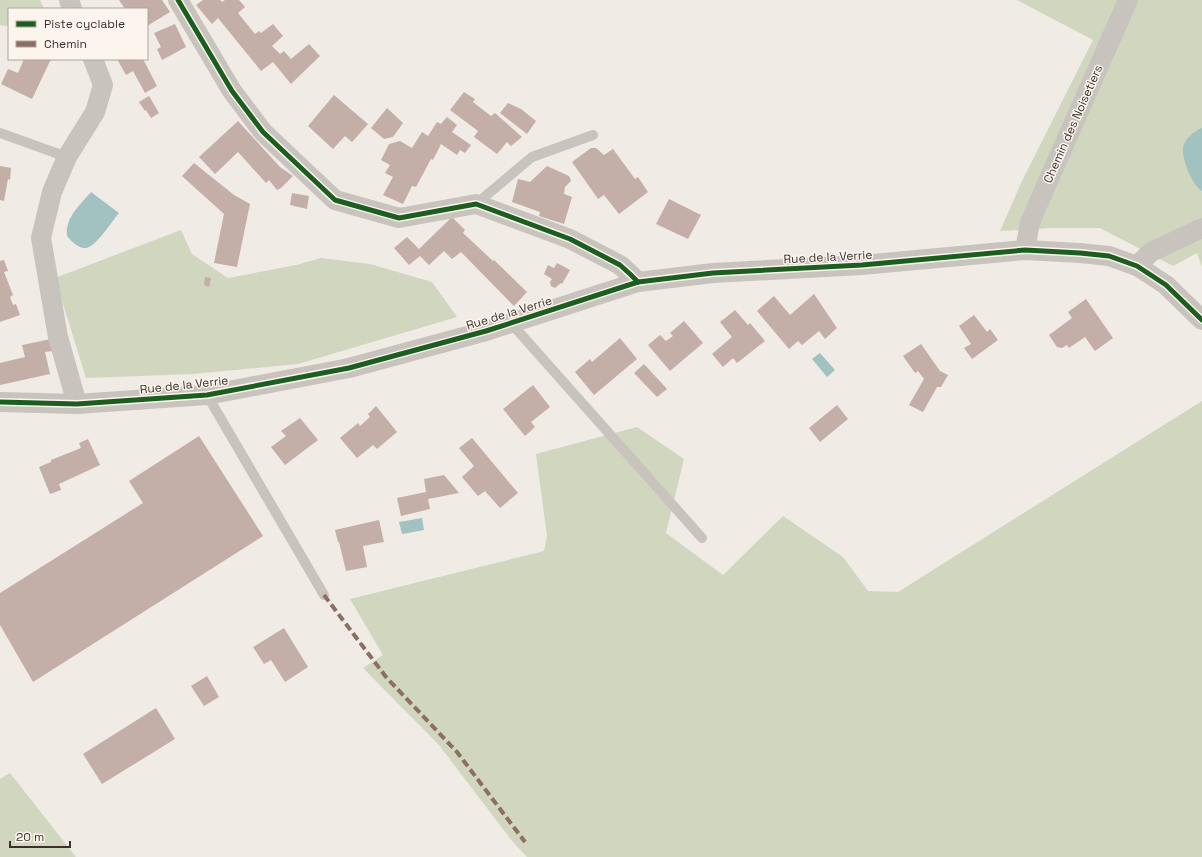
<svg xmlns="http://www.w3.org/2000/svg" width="1202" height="857" font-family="'Space Grotesk',sans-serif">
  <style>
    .green { fill: #d1d6bf }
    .water { fill: #a1c2c1 }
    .building { fill: #c3afa7 }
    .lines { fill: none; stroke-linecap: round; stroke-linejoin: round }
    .service { stroke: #c9c3be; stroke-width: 10 }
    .minor { stroke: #c9c3be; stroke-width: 20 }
    .quiet { stroke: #8d6e63; stroke-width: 4; stroke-dasharray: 8 4; stroke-linecap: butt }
    .cycleway-casing { stroke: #fbf5ee; stroke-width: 8 }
    .cycleway { stroke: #1b5e20; stroke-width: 5 }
    .labels { text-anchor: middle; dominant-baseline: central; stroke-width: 3; stroke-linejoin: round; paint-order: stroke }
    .street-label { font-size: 12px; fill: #3b302b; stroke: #fbf5ee }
  </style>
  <rect width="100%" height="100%" fill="#f0ebe5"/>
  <!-- green -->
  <g class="green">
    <path d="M0,0H40L44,9H9V26L0,25Z"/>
    <path d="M1017,0H1202V267L1197,253L1173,266L1100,228H1050L1000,231L1022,181L1093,40Z"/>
    <path d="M181,230L192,254L228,278L296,265L321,258L370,264L432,282L457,317L298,364L193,374L86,378L55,278Z"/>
    <path d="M1202,401V857H527L512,841L439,745L363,668L383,655L350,599L544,551L547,536L536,454L637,427L684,459L666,533L723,575L783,516L843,557L868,591L898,592Z"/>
    <path d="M10,773L76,857H0V779Z"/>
  </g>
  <!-- water -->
  <g class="water">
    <path d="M1202,128V191C1192,185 1182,160 1183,148C1184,139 1194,131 1202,128Z"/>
    <path d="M91,192L119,213C112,221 96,247 86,248C79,249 71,241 67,236C65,217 80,205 91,192Z"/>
    <path d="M820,353L835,370L827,377L812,359Z"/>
    <path d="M422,518L424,530L402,534L399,522Z"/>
  </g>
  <!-- building -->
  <g class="building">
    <path d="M119,0H162L170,12L147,26V9H125Z"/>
    <path d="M203,0H220L222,2L225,0H239L245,7L238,13L255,34L259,31L261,33L273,24L283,36L272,46L280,54L284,51L291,59L309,44L320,56L291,84L273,62L261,71L218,18L212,24L196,5Z"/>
    <path d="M175,24L186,47L162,60L157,49L161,47L154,33Z"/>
    <path d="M24,59H51L32,99L1,84L8,69L18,73Z"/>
    <path d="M117,59H143L157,86L145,93L133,71L126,75Z"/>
    <path d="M464,92L475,99L473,102L491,116L495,113L522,137L511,146L507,142L497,154L474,137L478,131L450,110Z"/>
    <path d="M334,95L368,124L352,142L345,136L333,149L308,126Z"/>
    <path d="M149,96L159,113L151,118L146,110L145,111L139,102Z"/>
    <path d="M508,103L521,109L536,121L527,134L500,113Z"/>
    <path d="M387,108L403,123L393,137L384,139L371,128Z"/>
    <path d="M447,117L457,125L452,132L471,145L465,153L460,150L457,155L441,144L433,160L431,159L416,187L412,186L403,204L383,195L393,177L385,173L390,165L381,160L389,144L400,141L412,148L422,132L428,136L437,122L441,124Z"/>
    <path d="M238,121L280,167L293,176L281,188L277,190L269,180L266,183L238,152L215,174L199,157Z"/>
    <path d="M591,148H596L604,155L613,149L635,179L638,177L648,192L619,214L604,195L598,199L572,162Z"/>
    <path d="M194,163L234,195L250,204L237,267L214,263L224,214L182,176Z"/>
    <path d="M0,166L11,168L10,180L8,179L4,201L0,200Z"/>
    <path d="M547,166L569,176L571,181L565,187L564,194L572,197L564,224L539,216L540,212L512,202L518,179L530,182Z"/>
    <path d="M292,193L309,196L307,209L290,205Z"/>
    <path d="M669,199L701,215L688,239L656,224Z"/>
    <path d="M452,217L465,230L463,233L493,261L494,260L527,292L514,306L461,252L452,259L444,251L429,265L420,256L409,265L394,248L407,237L419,249Z"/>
    <path d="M4,260L8,271L4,272L13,295L10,297L13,305L16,304L20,315L0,322V261Z"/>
    <path d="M557,263L570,270L562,284L561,283L555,288L551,286L550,282L552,279L544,274L548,265L554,268Z"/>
    <path d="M205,277L211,278L209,287L204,285Z"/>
    <path d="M814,294L837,328L825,339L819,331L802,345L798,341L789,349L757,311L774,296L790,315Z"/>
    <path d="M1086,299L1113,338L1095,351L1085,337L1069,348L1067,345L1062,348L1057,347L1049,335L1072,318L1068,312Z"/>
    <path d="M735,310L748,325L750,323L765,341L737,363L733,358L723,367L712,354L732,337L720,322Z"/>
    <path d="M974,315L987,332L990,329L998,340L972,359L964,348L971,344L959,326Z"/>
    <path d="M684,321L703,343L670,371L648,345L660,335L666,341L673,336L670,333Z"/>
    <path d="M620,338L637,359L594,395L575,372L590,359L592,362Z"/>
    <path d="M51,339L53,351L45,352L50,374L0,385V363L25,357L22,345Z"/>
    <path d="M921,344L940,371L948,375L941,387H937L923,412L909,405L924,379L918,371L915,373L903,356Z"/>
    <path d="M644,364L667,389L657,397L634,373Z"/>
    <path d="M533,385L550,407L531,422L535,427L525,436L503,409Z"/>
    <path d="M837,405L848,419L820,442L809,428Z"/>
    <path d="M376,406L397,432L377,449L373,445L357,458L340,438L358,423L360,426L370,417L368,414Z"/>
    <path d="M300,418L318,440L285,465L271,447L286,436L281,431Z"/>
    <path d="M199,436L263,536L33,682L0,625V593L143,503L129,481Z"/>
    <path d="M472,438L518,493L500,508L485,491L478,496L462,477L474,466L459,448Z"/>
    <path d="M88,439L100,465L59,484L61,490L50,494L39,467L51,462V460L81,448L79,443Z"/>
    <path d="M444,475L459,493L428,499L430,509L401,516L397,498L426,492L424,479Z"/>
    <path d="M379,520L384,542L363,546L367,567L346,571L339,542H338L335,530Z"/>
    <path d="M284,628L308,667L285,682L271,660L264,664L253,647Z"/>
    <path d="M207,676L219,697L204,706L191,686Z"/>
    <path d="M156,708L175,739L102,784L83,754Z"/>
  </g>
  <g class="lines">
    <!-- service -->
    <g class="service">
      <path d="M0,133L67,157"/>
      <path d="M476,204L532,157L593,135"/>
      <path d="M511,323L702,538"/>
      <path d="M207,395L324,595"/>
    </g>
    <!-- minor -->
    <g class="minor">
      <path d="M69,0L72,9"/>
      <path d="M178,0L232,91L263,132L335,200L399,218L476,204L570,239L620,265L630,274L638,282"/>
      <path d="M1025,250L1030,222L1128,0"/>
      <path d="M1137,266L1151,252L1202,228"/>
      <path d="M0,402L77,404L207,395L349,368L486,331L638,282L713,273L862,265L1025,250L1080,253L1109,256L1137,266L1166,285L1202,320"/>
      <path d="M77,404L58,337L41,238L52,192L67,157L95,112L103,85L93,59"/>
    </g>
    <!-- quiet -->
    <path class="quiet" d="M324,595L386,677L457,752L525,842"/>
    <!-- cycleway casing -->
    <g class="cycleway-casing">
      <g id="cycleway">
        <path d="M178,0L232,91L263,132L335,200L399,218L476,204L570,239L620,265L630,274L638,282"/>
        <path d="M0,402L77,404L207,395L349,368L486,331L638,282L713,273L862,265L1025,250L1080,253L1109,256L1137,266L1166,285L1202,320"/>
      </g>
    </g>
    <!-- cycleway -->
    <use href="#cycleway" class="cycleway"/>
  </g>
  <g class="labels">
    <!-- street labels -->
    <g class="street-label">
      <text transform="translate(1073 124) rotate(-66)">Chemin des Noisetiers</text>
      <text transform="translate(828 257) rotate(-3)">Rue de la Verrie</text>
      <text transform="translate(509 313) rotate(-17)">Rue de la Verrie</text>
      <text transform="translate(184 385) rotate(-6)">Rue de la Verrie</text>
    </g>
  </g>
  <!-- legend -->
  <rect x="8" y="8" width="140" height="52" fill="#fbf5ee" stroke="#aea6a0"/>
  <rect x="16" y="21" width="20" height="6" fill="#1b5e20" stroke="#aea6a0"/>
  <text x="44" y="28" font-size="12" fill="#3b302b">Piste cyclable</text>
  <rect x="16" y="41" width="20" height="6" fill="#8d6e63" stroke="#aea6a0"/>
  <text x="44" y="48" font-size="12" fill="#3b302b">Chemin</text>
  <!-- scale -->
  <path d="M10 841v6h60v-6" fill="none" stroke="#3b302b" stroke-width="2"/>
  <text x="16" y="841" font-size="12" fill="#3b302b" stroke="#fbf5ee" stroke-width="3" paint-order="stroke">20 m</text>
</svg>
